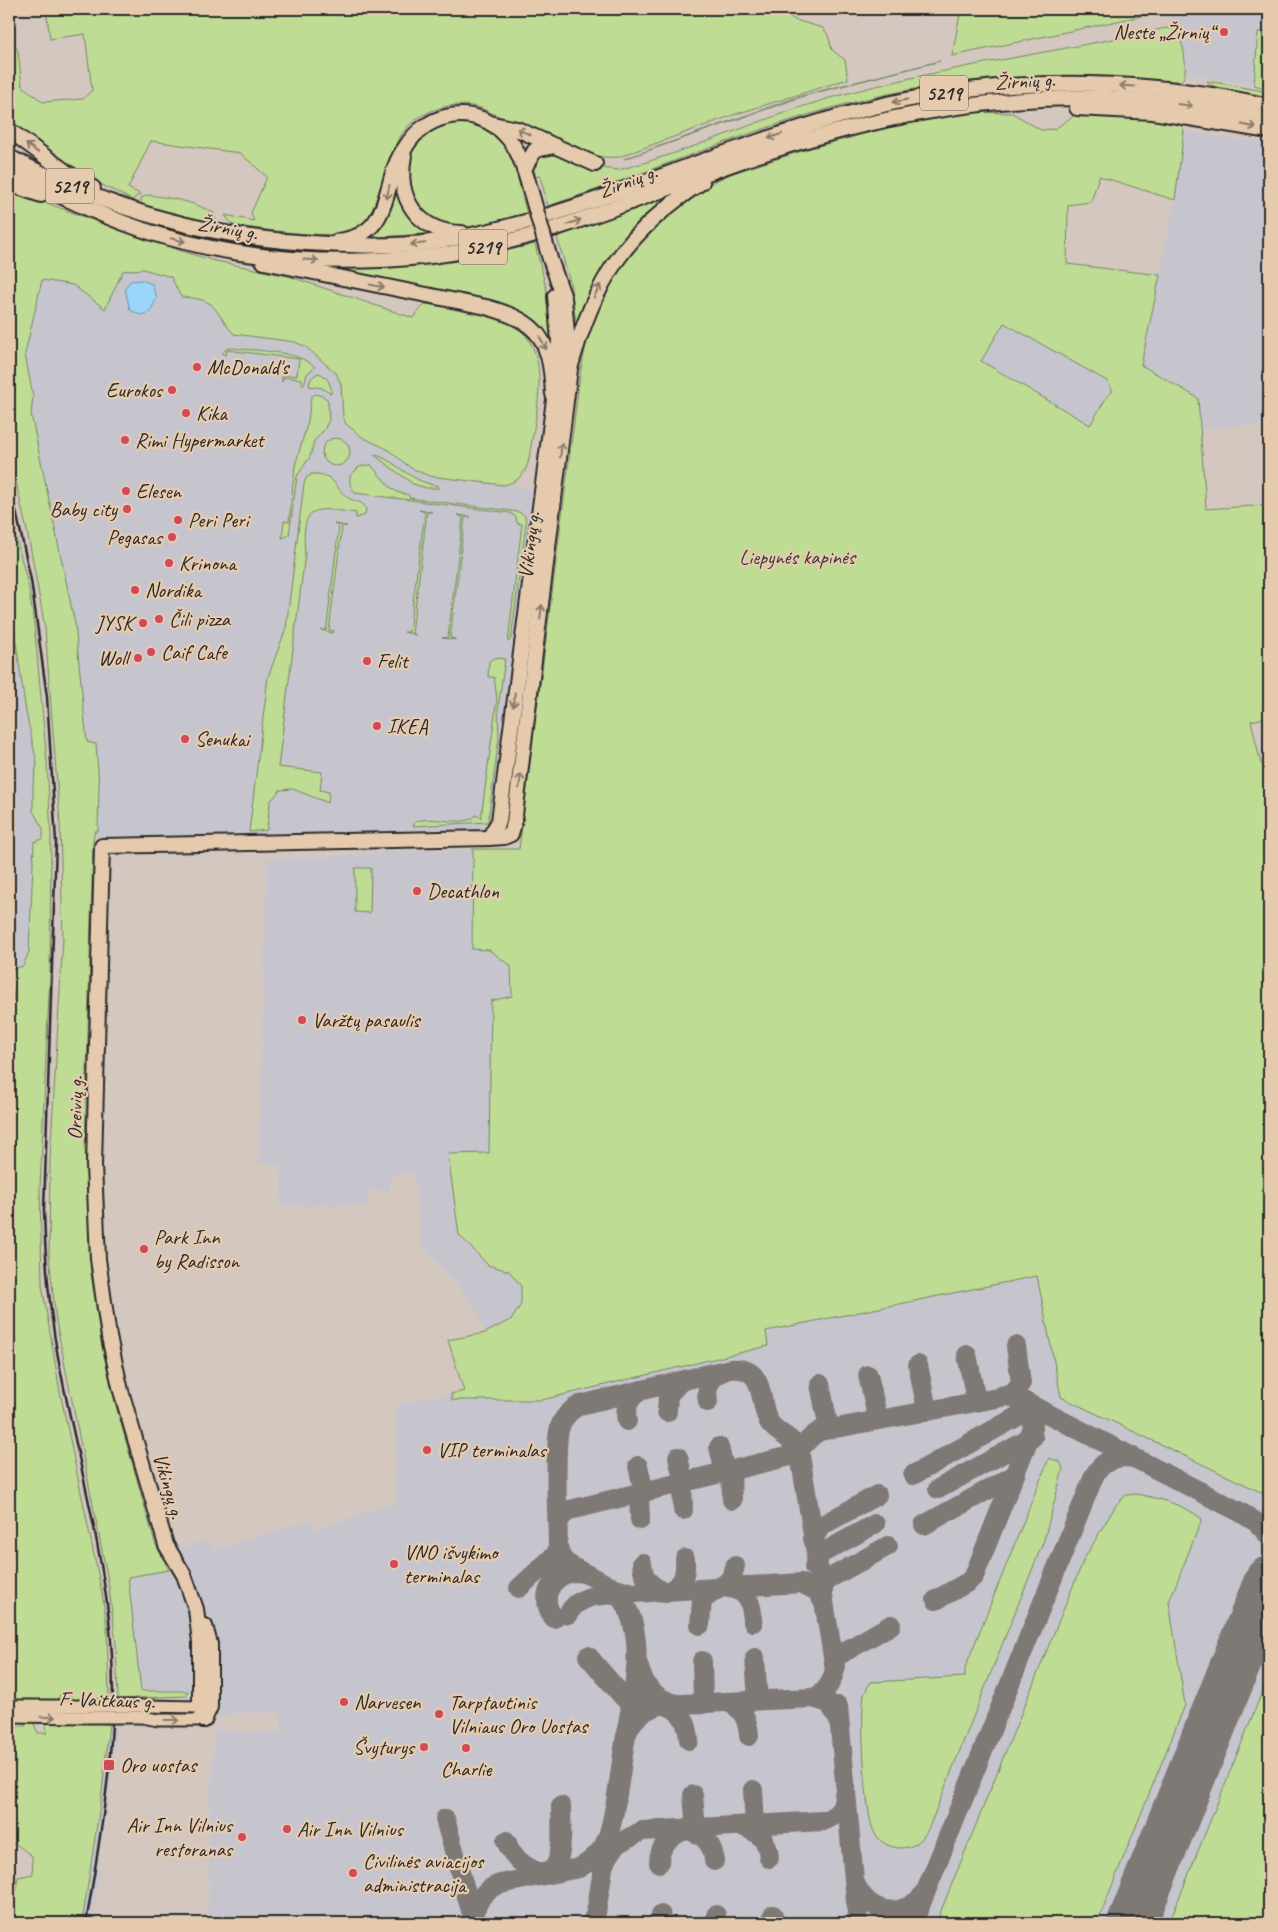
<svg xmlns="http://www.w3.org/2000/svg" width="1278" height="1932" font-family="Caveat,sans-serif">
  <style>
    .built { fill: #c6c5ce }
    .green { fill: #bedc94; stroke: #748460; fill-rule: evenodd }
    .water { fill: #9ad6fa; stroke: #6e92a7 }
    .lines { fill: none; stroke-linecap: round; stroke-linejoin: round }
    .taxiway { stroke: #7f7976; stroke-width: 20 }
    .runway { stroke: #7f7976; stroke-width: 50 }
    .secondary-casing { stroke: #2b2b2b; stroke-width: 15 }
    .primary-casing { stroke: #2b2b2b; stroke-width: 18 }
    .trunk-casing { stroke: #2b2b2b; stroke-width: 18 }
    .secondary { stroke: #e6caad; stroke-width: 11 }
    .primary { stroke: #e6caad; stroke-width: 14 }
    .trunk { stroke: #e6caad; stroke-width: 14 }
    .rail { stroke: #2b2b2b; stroke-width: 2.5 }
    .secondary-bridge-casing { stroke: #2b2b2b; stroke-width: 15; stroke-linecap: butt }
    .primary-bridge-casing { stroke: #2b2b2b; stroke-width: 18; stroke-linecap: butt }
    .secondary-bridge { stroke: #e6caad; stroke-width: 11 }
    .primary-bridge { stroke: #e6caad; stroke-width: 14 }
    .oneway { stroke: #887a6c }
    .poi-dot { fill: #d1495b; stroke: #e6caad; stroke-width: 2 }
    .labels { text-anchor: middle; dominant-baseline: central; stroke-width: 4.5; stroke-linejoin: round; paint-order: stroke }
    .shield { fill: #e6caad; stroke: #635b52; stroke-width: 1 }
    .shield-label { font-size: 20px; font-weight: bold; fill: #2b2b2b }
    .poi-label { font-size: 21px; fill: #2b2b2b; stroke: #e6caad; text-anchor: start }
    .street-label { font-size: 21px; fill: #2b2b2b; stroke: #e6caad }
    .park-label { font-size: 21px; fill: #3a3d36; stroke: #e6caad }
  </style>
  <rect width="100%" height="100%" fill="#d3c7c0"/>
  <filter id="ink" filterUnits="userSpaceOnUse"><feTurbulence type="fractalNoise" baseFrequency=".02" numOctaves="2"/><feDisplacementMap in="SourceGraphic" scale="10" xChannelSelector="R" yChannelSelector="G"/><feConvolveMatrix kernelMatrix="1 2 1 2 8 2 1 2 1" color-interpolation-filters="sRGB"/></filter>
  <g filter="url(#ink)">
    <!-- built -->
    <g class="built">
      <path d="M1171,9H1267V32H1259L1254,85L1187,74Z"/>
      <path d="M1184,131L1269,144V424L1200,428L1198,398L1141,365L1175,200Z"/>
      <path d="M143,269L171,277L181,297L198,298L210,302L234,334L295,342L306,347L336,372L341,384L343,417L346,424L362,437L387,449L411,468L429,476L535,489L512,675L506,694L504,737L492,824L488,829L482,831L98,837L99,785L87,742L75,624L42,472L31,414L33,396L25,354L42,280L73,285L105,309L123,271Z"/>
      <path d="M1004,322L1107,381L1113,391L1108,395L1090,426L981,361Z"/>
      <path d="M9,593L26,712L37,764L33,784V811L43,829V840L34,842L29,952L23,966L9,970Z"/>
      <path d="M473,849L472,949L489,950L511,966L512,997L491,1103L489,1153L449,1155L488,1265L509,1271L521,1286V1304L512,1319L485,1333L478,1314L471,1301L422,1245L414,1174H390V1191L367,1190V1205L281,1206V1166L259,1163L267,859L346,856L383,852Z"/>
      <path d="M1269,1042V1923H208L210,1783L213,1777L214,1734L217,1730L223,1729L236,1732L281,1733V1713H236L222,1716L215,1713L209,1624L195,1583L183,1562L179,1547L188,1548L189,1545L206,1541L216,1549L311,1520L314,1530L396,1502L397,1409L402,1403L525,1380Z"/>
      <path d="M173,1569L181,1585L191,1617L194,1643L195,1691H141L128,1576Z"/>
      <path d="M109,1724H117L97,1871H100L91,1923H82L102,1792Z"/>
    </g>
    <!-- green -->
    <g class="green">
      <path d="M46,9H777L795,20L823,28L828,35L832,50L845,60L848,79L733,115L619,157C582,162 517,124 481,108C463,103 447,104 429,112C371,136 402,212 353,231C331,240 258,229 232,225L225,215L254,221L251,213L267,177L240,153L151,141L128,188L140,194L132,200L63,165L9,124V34L18,51L22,86L43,102L83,99L92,90L85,34L50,39Z"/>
      <path d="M961,9H1168L1165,11L952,56Z"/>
      <path d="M1267,9H1269V89L1254,85L1258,32H1267Z"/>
      <path d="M1166,28C1168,29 1173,28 1176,31C1183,38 1190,75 1181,81C1155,82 1128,77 1102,76C1040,74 976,78 914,89C788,111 670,166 548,206L540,176L536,177L533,167L537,154L547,150L593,167L618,170C690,152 758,119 830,98C940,67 1054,53 1166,28Z"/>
      <path d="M940,61L807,95L624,159L800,96Z"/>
      <path d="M1207,81L1269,92V98L1215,87Z"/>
      <path d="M974,112L1012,113L1041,130L1055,129L1076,114L1163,118L1180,123L1184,131L1175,200L1099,176L1091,202L1068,205L1067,264L1160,275L1141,365L1198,398L1206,509L1269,505V717L1251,721L1261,764H1269V1496L1061,1397L1037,1276L766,1331L768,1346L542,1400H452L451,1394L464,1391L448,1340L485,1333L512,1319L521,1304V1286L509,1271L488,1265L459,1235L448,1154L489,1153L491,1001L512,996L511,966L489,950L472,949L473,849H519L580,375L587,339L586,332L604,289L649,226L699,189L730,174L811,148L918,120ZM1004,323L1107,381L1113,391L1108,395L1090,425L981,361Z"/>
      <path d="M455,120C514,127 513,165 527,214L468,228L457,229L427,218L412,200L406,164L412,147L435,126Z"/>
      <path d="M398,187L436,233L365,238C384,225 393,210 398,187Z"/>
      <path d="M9,189L152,242L211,260L288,276L413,318L425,304C449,308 478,309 501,318C559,341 535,412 529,459C526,474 517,483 503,485L429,476L411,468L387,449L362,437L346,424L343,417L341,384L336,373L306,347L295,342L234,334C211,309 220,299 181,297L171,277L143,269L123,271L105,309L73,285L42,280L25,354L33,396L31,414L75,624L87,742L96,744L99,785L98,831H95L93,840L85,1148L91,1274L102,1347L116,1406L155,1543L169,1570L128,1577L141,1691H188L186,1696L118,1699L116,1644L108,1580L56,1321L49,1256L50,1160L63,939L60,823L45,628L30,545L14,473L9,460Z"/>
      <path d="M148,195C172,198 192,201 214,213L216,222L188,219L141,205V198Z"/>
      <path d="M674,195L584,305L577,327L570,282L557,237Z"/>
      <path d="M535,244L547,292L553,352L534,324L304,268C383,271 458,263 535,244Z"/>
      <path d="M232,348C255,351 297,350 315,367L307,374L304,385H302V379L284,377L282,382V369H285L284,375L297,376L299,359L227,350L226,355L222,354L226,349Z"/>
      <path d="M318,373C327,375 332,385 331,394L322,388L309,386L311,378Z"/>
      <path d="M315,394L323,396L328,400L329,420L324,430L314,441L310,457L297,476L289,535L282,538L284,521L289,522L295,466L308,421L311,397Z"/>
      <circle cx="336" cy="452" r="14"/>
      <path d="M373,454C398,461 406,480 438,486L439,488H426L413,484Z"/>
      <path d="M368,465H371L389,486L397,492L409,495V498L519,512L525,516L526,524L511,639L508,642L522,524L517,523L516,517L510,513L355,493L350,485V476L359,467Z"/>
      <path d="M312,474C334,473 333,486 347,497C354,503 362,499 366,509L365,515L356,518V513C314,507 301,503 305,554L278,767L322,772L320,790L329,792L328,803L293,789L280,790L270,802L267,830L249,832L268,677L286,628L304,484L306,478Z"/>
      <path d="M419,510L432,512H427L412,633L416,635L404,632H409L425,512Z"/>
      <path d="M9,511L29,589L35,632L47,763L51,834L50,972L40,1188L42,1285L60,1392L102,1593L107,1627L109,1699H88L87,1701H73L69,1693H61L56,1701L9,1702V1076L11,1075L14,1051L9,1022V1002L14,1000L9,970L23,966L29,952L34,842L43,839V829L33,811V784L37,764L26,712L9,593Z"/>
      <path d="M458,515L471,517H465L450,638L455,639V640L442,638L448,637L463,517Z"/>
      <path d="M334,524L347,526H342L329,630L334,631L333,633L321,630H326L327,625L339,526Z"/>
      <path d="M494,658L505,659L498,709L499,737L488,822L413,826L415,822C432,814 465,829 476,815L481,818L497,699L494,677H488L489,661Z"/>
      <path d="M355,868H371L370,913L355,912Z"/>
      <path d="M1049,1458L1060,1462L1063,1469L1044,1540L930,1825C924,1838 917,1847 902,1848C890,1848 879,1842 874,1832C865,1815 860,1716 864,1695C865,1690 869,1686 871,1682L965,1677V1668Z"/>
      <path d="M1136,1494C1158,1498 1185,1505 1202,1519L1169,1602L1185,1705L1097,1923H936L1084,1559L1116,1505L1126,1495Z"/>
      <path d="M1269,1675V1923H1169Z"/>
      <path d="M50,1721L109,1724L102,1792L82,1923H9V1895L16,1894L18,1877L33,1874L32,1856L16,1844H9V1726H25V1722H33L38,1733H47L45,1726Z"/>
    </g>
    <!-- water -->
    <path class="water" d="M142,280L152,284L157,298L150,312L141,315L130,310L125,289L130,281Z"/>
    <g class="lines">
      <!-- taxiway -->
      <g class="taxiway">
        <path d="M967,1355L976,1400"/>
        <path d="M918,1365L927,1410"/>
        <path d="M868,1375L878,1420"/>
        <path d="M820,1384L829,1429"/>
        <path d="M1001,1396L1013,1393L1021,1383L1016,1346"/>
        <path d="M708,1402C705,1388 711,1376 724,1371"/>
        <path d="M667,1412L668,1395L681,1381"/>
        <path d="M627,1421C624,1408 629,1397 642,1390"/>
        <path d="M719,1447L725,1473"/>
        <path d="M678,1457L684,1483"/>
        <path d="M638,1466L644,1492"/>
        <path d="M731,1472L732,1500"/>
        <path d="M913,1475L1020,1415L1032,1412L1045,1413"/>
        <path d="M682,1483L683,1510"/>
        <path d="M938,1489L1033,1437"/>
        <path d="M639,1493L640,1520"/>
        <path d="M558,1523L563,1515L570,1510L790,1456C803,1450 807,1437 820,1431L1008,1396L1019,1399L1240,1512L1256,1522L1269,1536"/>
        <path d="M924,1525L1015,1475"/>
        <path d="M813,1539L821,1526L877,1495"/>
        <path d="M642,1563C643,1579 650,1586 665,1592C683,1587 686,1576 685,1559"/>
        <path d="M546,1564C560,1556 572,1567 584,1573C597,1579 610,1585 619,1596C648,1631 634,1689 627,1729"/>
        <path d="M568,1565L561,1557L558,1547C558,1524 553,1440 561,1424C565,1415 572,1409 580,1405L730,1369C768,1366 757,1401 769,1422C778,1436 795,1436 800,1455L835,1669C832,1683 826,1694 812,1698"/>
        <path d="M814,1567L817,1556L875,1524"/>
        <path d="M609,1586L633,1593L801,1583L817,1591L824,1603"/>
        <path d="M519,1588L556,1554"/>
        <path d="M730,1588C749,1591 752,1605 753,1622"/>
        <path d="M712,1589C726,1586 732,1580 735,1566"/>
        <path d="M823,1597V1586L830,1578L888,1546"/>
        <path d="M936,1600L968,1582L974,1576L1033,1428L1032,1412L1023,1401"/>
        <path d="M568,1614C580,1593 602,1595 624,1594"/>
        <path d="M554,1618C535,1594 558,1567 584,1573"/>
        <path d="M700,1625L702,1600L718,1589"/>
        <path d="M588,1656L624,1698L640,1705"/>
        <path d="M755,1658L758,1700"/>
        <path d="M702,1661L703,1704"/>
        <path d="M638,1664C643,1686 655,1700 678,1704"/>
        <path d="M835,1670L834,1663L837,1656L891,1625"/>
        <path d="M726,1702C743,1706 748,1721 749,1736"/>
        <path d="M665,1705C682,1710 688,1723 689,1740"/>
        <path d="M838,1706L858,1923"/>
        <path d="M753,1790L755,1826"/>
        <path d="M693,1795L696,1829"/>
        <path d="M445,1819L474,1921"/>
        <path d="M742,1826C759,1833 768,1839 769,1858"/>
        <path d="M506,1841C511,1854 518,1862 531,1869C568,1888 561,1826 561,1806"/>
        <path d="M605,1862L617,1844L642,1831L823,1821C837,1816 844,1809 844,1794"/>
        <path d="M659,1863C659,1845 671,1835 686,1830C702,1833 714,1844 714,1861"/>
        <path d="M855,1883C869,1915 902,1920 925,1893"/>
        <path d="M661,1915V1923"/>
        <path d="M716,1915V1923"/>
        <path d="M773,1915L774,1923"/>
        <path d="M474,1923C474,1904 482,1890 500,1884L579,1868C588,1863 597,1856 603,1847C615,1828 621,1762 626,1736C632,1719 642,1710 660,1705L812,1698L829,1703L839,1720"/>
        <path d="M591,1923L596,1913L606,1850"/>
        <path d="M913,1923L1094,1476C1103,1460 1117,1455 1134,1458"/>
      </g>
      <!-- runway -->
      <path class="runway" d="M1132,1923L1269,1581"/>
      <!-- secondary casing -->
      <g class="secondary-casing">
        <g id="secondary">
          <path d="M9,1706H87"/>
          <path d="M142,1706L200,1707"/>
          <path d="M9,1716L87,1717"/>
          <path d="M142,1717L158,1720H204"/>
        </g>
      </g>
      <!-- primary casing -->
      <g class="primary-casing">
        <g id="primary">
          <path d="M493,124L517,129L595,164"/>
          <path d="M405,148C427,110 478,103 507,137C519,150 523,166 528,182"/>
          <path d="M524,169L535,150L555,146"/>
          <path d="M489,838L499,821L558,369L559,341L555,296"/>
          <path d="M204,1720L200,1707V1642L196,1609L184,1575L166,1545L121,1391L109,1337L98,1259L94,1165L102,846L489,838L504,837L511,834L514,823L570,369L564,298L550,259"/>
          <path d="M204,1720L210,1707V1644L205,1626"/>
        </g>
      </g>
      <!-- trunk casing -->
      <g class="trunk-casing">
        <g id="trunk">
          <path d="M1077,108L1153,112L1269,131"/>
          <path d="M9,130L66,172L93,188"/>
          <path d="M404,156C396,198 417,232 462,233"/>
          <path d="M9,157C112,211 210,239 327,244C362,246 397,247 431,242C540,227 640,182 743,147C797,128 850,111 906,100C1025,76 1151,79 1269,106"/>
          <path d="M9,171C57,195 107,219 159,235C247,261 340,266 431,256C533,244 628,202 724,167C899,103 1086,75 1269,120"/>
          <path d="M9,184L41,195"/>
          <path d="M338,241C396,234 380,181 405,148"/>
          <path d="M264,262L486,307C540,322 550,339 553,394"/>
          <path d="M570,369C594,281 625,232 702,182"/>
        </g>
      </g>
      <!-- secondary -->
      <use href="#secondary" class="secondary"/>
      <!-- primary -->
      <use href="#primary" class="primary"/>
      <!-- trunk -->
      <use href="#trunk" class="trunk"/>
      <!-- rail -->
      <path class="rail" d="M9,491L16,511L31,580L47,697L56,842L44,1210C45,1260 49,1308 58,1357C74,1444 99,1531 109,1620C121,1721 103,1823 86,1923"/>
      <!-- secondary-bridge casing -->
      <g class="secondary-bridge-casing">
        <g id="secondary-bridge">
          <path d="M87,1706H142"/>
          <path d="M87,1717H142"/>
        </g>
      </g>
      <!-- primary-bridge casing -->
      <g class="primary-bridge-casing">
        <path id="primary-bridge" d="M528,182L550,259"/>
      </g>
      <!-- secondary-bridge -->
      <use href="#secondary-bridge" class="secondary-bridge"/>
      <!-- primary-bridge -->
      <use href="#primary-bridge" class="primary-bridge"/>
    </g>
    <!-- one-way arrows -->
    <defs><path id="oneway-shaft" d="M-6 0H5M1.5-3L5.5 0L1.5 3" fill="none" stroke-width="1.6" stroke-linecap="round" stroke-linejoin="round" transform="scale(1.25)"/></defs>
    <g class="oneway">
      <use href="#oneway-shaft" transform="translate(1127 86) rotate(-176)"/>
      <use href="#oneway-shaft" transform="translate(900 101) rotate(168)"/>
      <use href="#oneway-shaft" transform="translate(1185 105) rotate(7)"/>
      <use href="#oneway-shaft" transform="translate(1249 126) rotate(12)"/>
      <use href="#oneway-shaft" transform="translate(524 132) rotate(-156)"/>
      <use href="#oneway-shaft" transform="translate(775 136) rotate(162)"/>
      <use href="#oneway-shaft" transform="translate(32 148) rotate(-144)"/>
      <use href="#oneway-shaft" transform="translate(388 192) rotate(102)"/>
      <use href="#oneway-shaft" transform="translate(574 222) rotate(-19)"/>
      <use href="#oneway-shaft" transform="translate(178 240) rotate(14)"/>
      <use href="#oneway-shaft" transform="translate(418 244) rotate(175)"/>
      <use href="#oneway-shaft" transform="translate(311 260) rotate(3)"/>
      <use href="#oneway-shaft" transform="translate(377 286) rotate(11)"/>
      <use href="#oneway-shaft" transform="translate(597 291) rotate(-64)"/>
      <use href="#oneway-shaft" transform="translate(543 343) rotate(63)"/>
      <use href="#oneway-shaft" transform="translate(561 450) rotate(-83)"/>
      <use href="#oneway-shaft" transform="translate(541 612) rotate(-83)"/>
      <use href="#oneway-shaft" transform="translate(514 700) rotate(97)"/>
      <use href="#oneway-shaft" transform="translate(520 781) rotate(-83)"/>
      <use href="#oneway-shaft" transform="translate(48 1717) rotate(1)"/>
      <use href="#oneway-shaft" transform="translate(172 1720)"/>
    </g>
  </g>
  <!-- markers -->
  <g class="poi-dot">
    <circle cx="1224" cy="32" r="5"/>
    <circle cx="197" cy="367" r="5"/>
    <circle cx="172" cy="390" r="5"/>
    <circle cx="186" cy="413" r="5"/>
    <circle cx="125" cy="440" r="5"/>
    <circle cx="126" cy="491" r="5"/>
    <circle cx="127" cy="509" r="5"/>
    <circle cx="178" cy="520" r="5"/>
    <circle cx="172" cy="537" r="5"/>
    <circle cx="169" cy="563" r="5"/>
    <circle cx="135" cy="590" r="5"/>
    <circle cx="159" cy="619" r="5"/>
    <circle cx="143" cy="623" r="5"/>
    <circle cx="151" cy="652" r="5"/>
    <circle cx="138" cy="658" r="5"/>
    <circle cx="367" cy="661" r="5"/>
    <circle cx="377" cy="726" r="5"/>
    <circle cx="185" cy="739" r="5"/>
    <circle cx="417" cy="891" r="5"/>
    <circle cx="302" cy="1020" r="5"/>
    <circle cx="144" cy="1249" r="5"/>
    <circle cx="427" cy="1450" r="5"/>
    <circle cx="394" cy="1564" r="5"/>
    <circle cx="344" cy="1702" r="5"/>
    <circle cx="439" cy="1714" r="5"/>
    <circle cx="424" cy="1747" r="5"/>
    <circle cx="466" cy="1748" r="5"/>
    <rect x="103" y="1759" width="12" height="12" rx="2.5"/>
    <circle cx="287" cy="1829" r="5"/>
    <circle cx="242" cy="1837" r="5"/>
    <circle cx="353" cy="1873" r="5"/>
  </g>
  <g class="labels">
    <!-- shield labels -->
    <g class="shield">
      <rect x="920" y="75.5" width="48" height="35" rx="4"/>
      <rect x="46" y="168.5" width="48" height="35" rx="4"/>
      <rect x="459" y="229.5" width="48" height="35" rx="4"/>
    </g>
    <g class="shield-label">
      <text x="944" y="93">5219</text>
      <text x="70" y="186">5219</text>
      <text x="483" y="247">5219</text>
    </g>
    <!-- poi labels -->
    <g class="poi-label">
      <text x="1214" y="32" text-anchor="end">Neste „Žirnių“</text>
      <text x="207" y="367">McDonald's</text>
      <text x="162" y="390" text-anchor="end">Eurokos</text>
      <text x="196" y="413">Kika</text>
      <text x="135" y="440">Rimi Hypermarket</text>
      <text x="136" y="491">Elesen</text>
      <text x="117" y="509" text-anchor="end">Baby city</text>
      <text x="188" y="520">Peri Peri</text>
      <text x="162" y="537" text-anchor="end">Pegasas</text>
      <text x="179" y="563">Krinona</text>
      <text x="145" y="590">Nordika</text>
      <text x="169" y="619">Čili pizza</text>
      <text x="133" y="623" text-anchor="end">JYSK</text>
      <text x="161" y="652">Caif Cafe</text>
      <text x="128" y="658" text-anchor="end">Woll</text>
      <text x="377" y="661">Felit</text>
      <text x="387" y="726">IKEA</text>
      <text x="195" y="739">Senukai</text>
      <text x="427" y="891">Decathlon</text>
      <text x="312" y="1020">Varžtų pasaulis</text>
      <text x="154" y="1237">Park Inn<tspan x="154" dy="24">by Radisson</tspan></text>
      <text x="437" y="1450">VIP terminalas</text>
      <text x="404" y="1552">VNO išvykimo<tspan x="404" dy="24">terminalas</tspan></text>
      <text x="354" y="1702">Narvesen</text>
      <text x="449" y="1702">Tarptautinis<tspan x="449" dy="24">Vilniaus Oro Uostas</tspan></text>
      <text x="414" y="1747" text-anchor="end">Švyturys</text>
      <text x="120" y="1765">Oro uostas</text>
      <text x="466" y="1769" text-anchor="middle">Charlie</text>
      <text x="232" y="1825" text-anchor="end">Air Inn Vilnius<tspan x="232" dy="24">restoranas</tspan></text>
      <text x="297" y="1829">Air Inn Vilnius</text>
      <text x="363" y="1861">Civilinės aviacijos<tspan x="363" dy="24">administracija</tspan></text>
    </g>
    <!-- street labels -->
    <g class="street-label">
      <text transform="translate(1025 81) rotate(-3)">Žirnių g.</text>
      <text transform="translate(628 181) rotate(-20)">Žirnių g.</text>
      <text transform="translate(228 228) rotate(10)">Žirnių g.</text>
      <text transform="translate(529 545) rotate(-83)">Vikingų g.</text>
      <text transform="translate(75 1108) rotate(-89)">Oreivių g.</text>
      <text transform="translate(169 1486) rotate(74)">Vikingų g.</text>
      <text transform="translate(107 1700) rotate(2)">F. Vaitkaus g.</text>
    </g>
    <!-- park labels -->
    <g class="park-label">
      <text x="797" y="557">Liepynės kapinės</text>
    </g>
  </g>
  <!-- margin -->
  <rect width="1278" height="1932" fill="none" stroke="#e6caad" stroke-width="30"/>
  <rect x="15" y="15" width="1248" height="1902" fill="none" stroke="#2b2b2b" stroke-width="2" filter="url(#ink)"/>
</svg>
